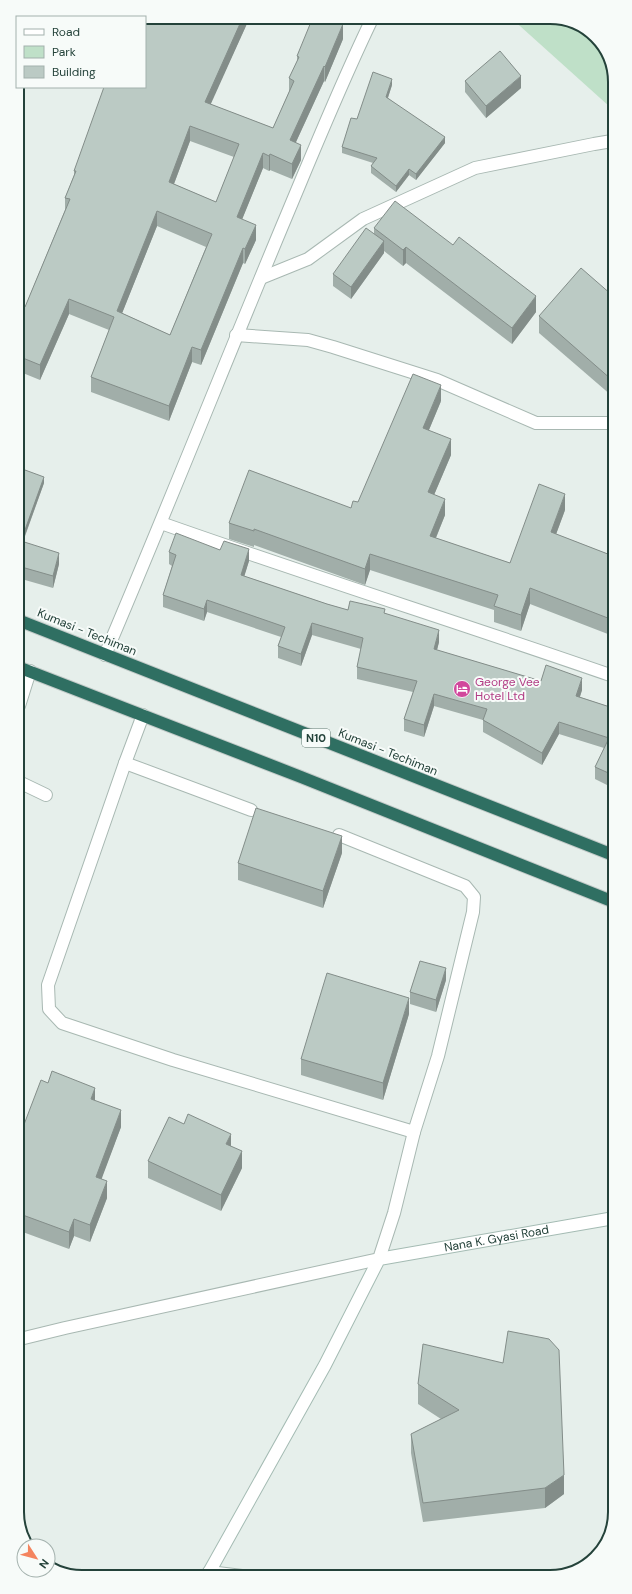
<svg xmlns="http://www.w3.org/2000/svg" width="632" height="1594" font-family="'DM Sans',sans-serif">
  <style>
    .green { fill: #bfe0c8 }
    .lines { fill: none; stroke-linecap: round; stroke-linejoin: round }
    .lane-casing { stroke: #a8b8b2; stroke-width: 14 }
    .street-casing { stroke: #a8b8b2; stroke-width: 14 }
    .secondary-casing { stroke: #a4bbb3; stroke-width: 14 }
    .highway-casing { stroke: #c2cac8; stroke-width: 14 }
    .lane { stroke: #fff; stroke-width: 12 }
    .street { stroke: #fff; stroke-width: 12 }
    .secondary { stroke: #fff; stroke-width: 12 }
    .highway { stroke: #2f6f62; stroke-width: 12 }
    .wall { fill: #a1aea9; fill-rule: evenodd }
    .shaded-wall { fill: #838d89 }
    .building { fill: #bbcac4; stroke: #838d89; fill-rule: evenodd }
    .labels { text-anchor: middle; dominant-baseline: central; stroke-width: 4; stroke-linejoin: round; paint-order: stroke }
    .shield { fill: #f7fbf9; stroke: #637a73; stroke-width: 1 }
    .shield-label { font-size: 11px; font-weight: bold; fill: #24423a }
    .street-label { font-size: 12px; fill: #24423a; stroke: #f7fbf9 }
    .hotel-label { font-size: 12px; fill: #b23c85; stroke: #f7fbf9; text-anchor: start }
    .rim { fill: none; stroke: #24423a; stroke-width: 2 }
  </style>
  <rect width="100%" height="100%" fill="#e6efeb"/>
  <!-- green -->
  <path class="green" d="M510,17H554L590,31L612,62V105L610,107Z"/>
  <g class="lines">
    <!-- lane casing -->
    <g class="lane-casing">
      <g id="lane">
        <path d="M261,278L308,259L363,219L475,168L594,144L612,141"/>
        <path d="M236,335L308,340L333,347L437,380L536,423H612"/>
        <path d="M19,706L30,671"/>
        <path d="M19,782L46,795"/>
      </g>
    </g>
    <!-- street casing -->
    <g class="street-casing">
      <g id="street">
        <path d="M161,523C311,576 463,624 613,676"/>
        <path d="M105,655C166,512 223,368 283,224C312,155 340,85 373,17"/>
        <path d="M143,715L125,763L48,985L49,1009L62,1023L173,1060L414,1132"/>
        <path d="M125,763L251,810"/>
        <path d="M20,1339L65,1328L379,1259L394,1213L414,1132L438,1056L473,912L474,897L465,886L339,835"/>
        <path d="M209,1572L242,1576"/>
      </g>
    </g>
    <!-- secondary casing -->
    <g class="secondary-casing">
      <g id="secondary">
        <path id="s1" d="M207,1576L325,1365L379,1259L614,1218"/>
      </g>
    </g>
    <!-- highway casing -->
    <g class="highway-casing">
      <g id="highway">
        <path d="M18,620L613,855"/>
        <path d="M18,667L301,777L614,902"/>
      </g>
    </g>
    <!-- lane -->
    <use href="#lane" class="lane"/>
    <!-- street -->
    <use href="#street" class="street"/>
    <!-- secondary -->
    <use href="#secondary" class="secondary"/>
    <!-- highway -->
    <use href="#highway" class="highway"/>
  </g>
  <!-- wall -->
  <g class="wall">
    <path d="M145,17H250L210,104L273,128L289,92V78L297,62V56L343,39L325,82L324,81L296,142L301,160L292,179L270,170L269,171L263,168L242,219L256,240L245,264L243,263L201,365L192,362L169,421L91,392V377L109,330L69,314L40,380L18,371V304L25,307L65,210V198L74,175V171ZM190,141L234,157L216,202L174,184ZM157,226L206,247L170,335L122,313Z"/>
    <path d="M465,81L521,88L486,118L465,92Z"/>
    <path d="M392,85L388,98L445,143L416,180L409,175L396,192L371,173V166L373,163L342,153V147L357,119Z"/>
    <path d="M374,228L536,312L512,344L406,263L403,266L384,251V253L351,299L333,286V274L374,234Z"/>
    <path d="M612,295V396L539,333V316Z"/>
    <path d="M441,401L429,430L451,455L434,495L445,515L436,538L510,563L565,510L556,534L613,556V636L530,604L521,631L494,622V610L370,570L365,585L254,545V547L229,539V523L351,508L358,502Z"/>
    <path d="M44,483L23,542L59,564L53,588L18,578V489Z"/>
    <path d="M169,552L249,561L244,576L327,604L348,610L385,613L439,642L437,650L541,681L582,690L580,697L613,708V788L595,779V767L604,748L559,734L542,765L483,732V720L434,706L424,737L404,731V719L413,692L357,679V667L361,649L312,635L301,666L278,658V646L281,637L207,612L204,621L163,607V595L172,566L169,564Z"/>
    <path d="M342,853L323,908L238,880V863Z"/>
    <path d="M446,980L436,1012L410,1004V992Z"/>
    <path d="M409,1014L383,1100L301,1075V1059Z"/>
    <path d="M95,1100L121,1127L101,1179L107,1198L90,1242L74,1236L69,1249L20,1231V1135Z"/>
    <path d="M231,1146L242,1168L221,1211L148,1178V1161Z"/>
    <path d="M418,1384L564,1475V1494L545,1508L423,1522L411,1453V1434L441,1419L418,1404Z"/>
  </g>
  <!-- shaded-wall -->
  <g class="shaded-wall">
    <path d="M243,17H250L205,117V102Z"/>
    <path d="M343,24V39L325,82V67Z"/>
    <path d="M324,66V81L290,155V140Z"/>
    <path d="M521,76V88L486,118V106Z"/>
    <path d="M392,79V85L386,103V97Z"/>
    <path d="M190,126V141L169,197V182Z"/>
    <path d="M445,137V143L416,180V174Z"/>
    <path d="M301,145V160L292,179V164Z"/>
    <path d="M263,153V168L237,232V217Z"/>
    <path d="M270,154V170L269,171V156Z"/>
    <path d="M409,169V175L396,192V186Z"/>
    <path d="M157,211V226L117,326V311Z"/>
    <path d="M256,225V240L245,264V249Z"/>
    <path d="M384,241V253L351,299V287Z"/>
    <path d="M406,247V263L403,266V250Z"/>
    <path d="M243,248V263L201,365V350Z"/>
    <path d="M536,296V312L512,344V328Z"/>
    <path d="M69,299V314L40,380V365Z"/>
    <path d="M192,347V362L169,421V406Z"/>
    <path d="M441,385V401L423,444V428Z"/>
    <path d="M451,439V455L428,509V492Z"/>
    <path d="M44,477V483L20,549V543Z"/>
    <path d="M565,494V510L551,548V532Z"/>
    <path d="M445,499V515L430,552V536Z"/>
    <path d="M249,549V561L241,587V575Z"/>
    <path d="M59,553V564L53,588V576Z"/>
    <path d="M370,554V570L365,585V569Z"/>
    <path d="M530,588V604L521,631V615Z"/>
    <path d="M207,600V612L204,621V609Z"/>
    <path d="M312,623V635L301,666V654Z"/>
    <path d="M439,630V642L434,661V649Z"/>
    <path d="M582,678V690L576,708V696Z"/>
    <path d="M434,694V706L424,737V725Z"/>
    <path d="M559,722V734L542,765V753Z"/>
    <path d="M342,836V853L323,908V891Z"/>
    <path d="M446,968V980L436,1012V1000Z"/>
    <path d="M409,998V1014L383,1100V1083Z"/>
    <path d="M95,1088V1104L91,1099Z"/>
    <path d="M121,1110V1127L96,1194V1177Z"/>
    <path d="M231,1134V1150L226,1144Z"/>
    <path d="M242,1151V1168L221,1211V1195Z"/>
    <path d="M107,1181V1198L90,1242V1225Z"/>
    <path d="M74,1219V1236L69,1249V1232Z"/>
    <path d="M564,1475V1494L545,1508V1488Z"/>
  </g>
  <!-- building -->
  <g class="building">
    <path d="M145,17H243L205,102L273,128L294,81L289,78L299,57L297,56L313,17H327L343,24L325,67L324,66L290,140L301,145L292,164L270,154L269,156L263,153L237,217L256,225L245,249L243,248L201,350L192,347L169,406L91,377L114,317L69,299L40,365L18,356V304L25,307L70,199L65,198L76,171H74L104,87H145ZM190,126L239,144L216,202L169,182ZM157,211L212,234L170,335L117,311Z"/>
    <path d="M500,51L521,76L486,106L465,81Z"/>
    <path d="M373,72L392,79L386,97L445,137L416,174L409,169L396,186L371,166L377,158L342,147L351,118L357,119Z"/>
    <path d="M395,201L453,245L459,237L536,296L512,328L406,247L403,250L374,228Z"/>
    <path d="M366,228L384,241L351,287L333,274Z"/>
    <path d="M581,268L612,295V380L539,316Z"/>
    <path d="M413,374L441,385L423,428L451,439L428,492L445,499L430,536L510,563L539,484L565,494L551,532L613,556V620L530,588L521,615L494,606L498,595L370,554L365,569L254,529V531L229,523L249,470L351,508L353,501L358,502Z"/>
    <path d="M25,470L44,477L21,541L18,540V489Z"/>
    <path d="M176,533L220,550L224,541L249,549L241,575L327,604L348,610L350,601L385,609L384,613L439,630L434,649L541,681L546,665L582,678L576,696L613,708V775L595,767L609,738L559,722L542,753L483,720L487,709L434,694L424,725L404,719L417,681L357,667L363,638L312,623L301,654L278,646L285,627L207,600L204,609L163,595L176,555L169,552Z"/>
    <path d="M18,540L59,553L53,576L18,566Z"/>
    <path d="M256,808L342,836L323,891L238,863Z"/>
    <path d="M420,961L446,968L436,1000L410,992Z"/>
    <path d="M327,973L409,998L383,1083L301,1059Z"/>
    <path d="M52,1071L95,1088L91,1099L121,1110L96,1177L107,1181L90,1225L74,1219L69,1232L20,1214V1135L41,1080L48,1083Z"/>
    <path d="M188,1114L231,1134L226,1144L242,1151L221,1195L148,1161L169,1117L184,1124Z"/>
    <path d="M508,1331L549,1339L559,1350L564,1475L545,1488L423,1503L411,1434L459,1410L418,1384L423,1344L503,1363Z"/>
  </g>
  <!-- icons -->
  <defs>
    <g id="hotel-disc" transform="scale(0.9)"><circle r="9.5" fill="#d1479c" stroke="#f7fbf9"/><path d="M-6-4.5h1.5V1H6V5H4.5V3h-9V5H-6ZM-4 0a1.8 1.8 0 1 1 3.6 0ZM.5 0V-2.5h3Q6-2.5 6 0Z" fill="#fff"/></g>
  </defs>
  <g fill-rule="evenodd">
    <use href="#hotel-disc" x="462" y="689"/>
  </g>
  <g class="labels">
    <!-- shield labels -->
    <rect class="shield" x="302" y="729" width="28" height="18" rx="3"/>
    <g class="shield-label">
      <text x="316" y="738">N10</text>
    </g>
    <!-- street labels -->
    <g class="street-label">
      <text transform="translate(87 632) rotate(22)">Kumasi - Techiman</text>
      <text transform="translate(388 752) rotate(22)">Kumasi - Techiman</text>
      <text stroke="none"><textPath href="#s1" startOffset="480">Nana K. Gyasi Road</textPath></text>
    </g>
    <!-- hotel labels -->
    <g class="hotel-label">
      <text x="475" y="682">George Vee<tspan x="475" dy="14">Hotel Ltd</tspan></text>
    </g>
  </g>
  <!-- crop -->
  <path d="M0 0H632V1594H0ZM82 24H550A58 58 0 0 1 608 82V1512A58 58 0 0 1 550 1570H82A58 58 0 0 1 24 1512V82A58 58 0 0 1 82 24Z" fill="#f7fbf9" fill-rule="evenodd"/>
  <path class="rim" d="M82 24H550A58 58 0 0 1 608 82V1512A58 58 0 0 1 550 1570H82A58 58 0 0 1 24 1512V82A58 58 0 0 1 82 24Z"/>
  <!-- legend -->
  <rect x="16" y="16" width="130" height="72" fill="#f7fbf9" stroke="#a3b1ad"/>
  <rect x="24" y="29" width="20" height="6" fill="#ffffff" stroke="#a3b1ad"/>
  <text x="52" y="36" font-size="12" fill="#24423a">Road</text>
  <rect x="24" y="46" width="20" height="12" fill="#bfe0c8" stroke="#a3b1ad"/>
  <text x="52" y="56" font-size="12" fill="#24423a">Park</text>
  <rect x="24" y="66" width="20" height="12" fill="#bbcac4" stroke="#a3b1ad"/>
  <text x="52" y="76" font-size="12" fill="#24423a">Building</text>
  <!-- north arrow -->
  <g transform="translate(36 1558) rotate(126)"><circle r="19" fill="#f7fbf9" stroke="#a3b1ad"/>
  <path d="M0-3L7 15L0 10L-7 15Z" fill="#f4845f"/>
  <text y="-6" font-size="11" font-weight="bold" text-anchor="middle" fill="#24423a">N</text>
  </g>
</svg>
